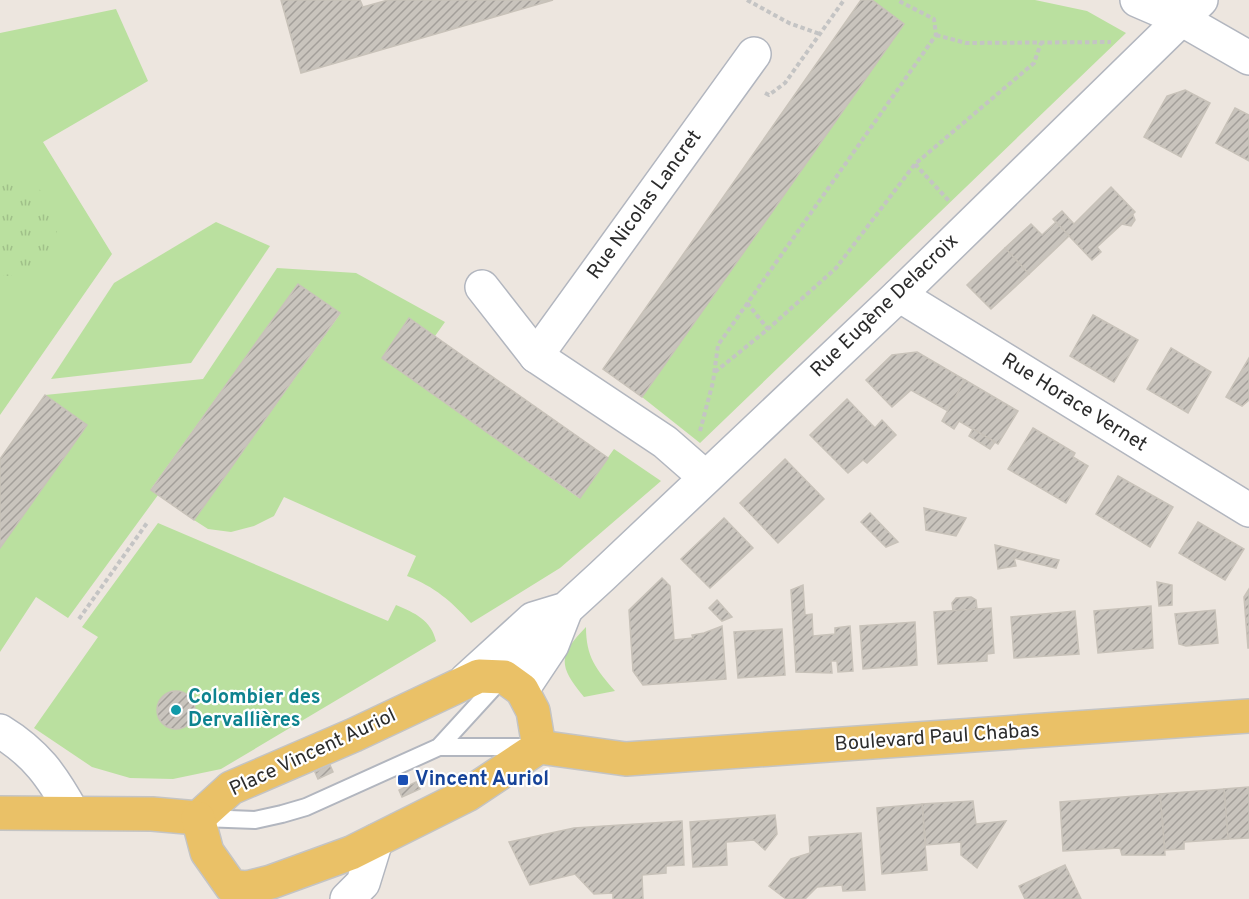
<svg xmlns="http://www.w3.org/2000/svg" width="1249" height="899" font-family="Overpass,sans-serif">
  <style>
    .grass { fill: #bae09f }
    .park { fill: url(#park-tufts) }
    .building { fill: url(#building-hatch); stroke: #c8c2b9; stroke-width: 1.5 }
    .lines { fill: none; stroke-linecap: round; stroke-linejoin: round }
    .lane-casing { stroke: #b2b6bf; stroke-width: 20 }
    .street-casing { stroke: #b2b6bf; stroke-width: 36 }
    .primary-casing { stroke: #c4c4c4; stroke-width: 36 }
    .path { stroke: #c4c4c4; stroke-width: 4; stroke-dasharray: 4.5 3; stroke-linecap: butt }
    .lane { stroke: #fff; stroke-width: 16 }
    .street { stroke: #fff; stroke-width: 33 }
    .primary { stroke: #eac167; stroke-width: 33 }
    .culture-dot { fill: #0f9aa8; stroke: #fff; stroke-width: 2 }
    .transit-dot { fill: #1a4fb4; stroke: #fff; stroke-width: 2 }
    .labels { text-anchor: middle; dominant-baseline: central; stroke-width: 4.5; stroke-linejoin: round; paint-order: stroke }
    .street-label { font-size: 20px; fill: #2c2c2c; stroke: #fff }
    .culture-label { font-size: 20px; font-weight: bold; fill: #0d838f; stroke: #fff; text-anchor: start }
    .transit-label { font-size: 20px; font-weight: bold; fill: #164399; stroke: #fff; text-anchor: start }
  </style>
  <defs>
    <pattern id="park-tufts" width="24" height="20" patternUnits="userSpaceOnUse" patternTransform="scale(1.5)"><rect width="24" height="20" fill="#bae09f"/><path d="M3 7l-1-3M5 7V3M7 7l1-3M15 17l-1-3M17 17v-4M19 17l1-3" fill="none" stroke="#a0c089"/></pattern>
    <pattern id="building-hatch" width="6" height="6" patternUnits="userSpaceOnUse" patternTransform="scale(1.5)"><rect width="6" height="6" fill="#c9c4bd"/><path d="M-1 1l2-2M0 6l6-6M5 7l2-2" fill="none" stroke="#a39f9a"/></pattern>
  </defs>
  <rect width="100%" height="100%" fill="#ede6df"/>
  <!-- grass -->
  <g class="grass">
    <path d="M872,0H1035L1087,11L1126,33L700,443L642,397L904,24Z"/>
    <path d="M116,9L148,81L43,142L112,254L0,415V33Z"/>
    <path d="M216,222L270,246L191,363L51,379L114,283Z"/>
    <path d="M277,268L356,273L445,322L435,336L409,318L382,358L579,498L614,449L661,481L560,568L471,623C451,601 435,587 407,576L416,556L284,497L274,516L254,526L231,532L208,529L194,520L340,314L298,284L151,489L158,495L68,618L36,597L0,652V548L86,425L45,395L203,379Z"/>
    <path d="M158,523L388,621L396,605C415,613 431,620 436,641L221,769L173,779L130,778L92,767L34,728L98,637L82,627Z"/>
    <path d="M586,627C586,657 596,669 615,691L584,697C558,665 558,656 586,627Z"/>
  </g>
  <!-- park -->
  <path class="park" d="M4,177C87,185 63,287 0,275V178Z"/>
  <!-- building -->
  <g class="building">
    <path d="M281,0H360L363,7L388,0H553L301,73Z"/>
    <path d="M861,0H872L904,24L642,397L603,369Z"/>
    <path d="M1185,90L1210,103L1181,157L1144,137L1167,96Z"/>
    <path d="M1235,108L1249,115V161L1216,143Z"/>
    <path d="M1111,187L1135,212L1097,247L1101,252L1092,260L1053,219L1062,211L1074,224Z"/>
    <path d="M1133,215L1135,220L1131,226L1122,224Z"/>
    <path d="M1056,222L1069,236L1029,274L1005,248L1031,224L1042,235Z"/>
    <path d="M1005,248L1029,274L991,309L967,285Z"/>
    <path d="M298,284L340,313L194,520L151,490Z"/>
    <path d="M1093,315L1138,340L1114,382L1070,356Z"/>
    <path d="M409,318L608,458L580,498L382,358Z"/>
    <path d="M1171,348L1211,372L1188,413L1147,389Z"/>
    <path d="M917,352L965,380L948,411L911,390L892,407L866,380L892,355Z"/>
    <path d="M1249,358V400L1242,406L1226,397Z"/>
    <path d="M965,380L1018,411L998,444L959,421L954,429L942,421Z"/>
    <path d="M45,395L87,425L0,548V459Z"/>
    <path d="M847,399L875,428L882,420L896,435L867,463L863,460L848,473L810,435Z"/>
    <path d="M1033,428L1075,453L1073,457L1088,466L1066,503L1008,469Z"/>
    <path d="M973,429L995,442L990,449L969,436Z"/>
    <path d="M785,459L824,499L778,543L740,503Z"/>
    <path d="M1118,476L1173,507L1150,547L1096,514Z"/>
    <path d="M924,508L966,518L956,536L926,530Z"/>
    <path d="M870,513L898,542L886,547L861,522Z"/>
    <path d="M724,518L753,548L710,588L681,559Z"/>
    <path d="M1198,522L1244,549L1225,580L1179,553Z"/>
    <path d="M995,545L1059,560L1056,568L1014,558L1016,566L998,569Z"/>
    <path d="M662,578L670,586L674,640L693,638L692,635L704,633L722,626L726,679L643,685L633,671L629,610Z"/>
    <path d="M1157,582L1172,585V605L1159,606Z"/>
    <path d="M803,585L805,615L812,614L813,636L835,634V628L850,626L853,671L838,672L837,661H831L832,673L796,672L791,590Z"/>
    <path d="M1249,589V648H1248L1244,597Z"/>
    <path d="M971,597L976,600L977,609L953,611L952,603L956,598Z"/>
    <path d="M717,600L732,617L722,621L709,608Z"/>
    <path d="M1151,606L1153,648L1098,653L1094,611Z"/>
    <path d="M991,608L994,653L987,654V661L938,664L934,612Z"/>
    <path d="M1215,610L1218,643L1186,646L1179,644L1175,614Z"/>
    <path d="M1075,611L1079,654L1014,658L1011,617Z"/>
    <path d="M915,622L917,665L863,669L860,626Z"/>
    <path d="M782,629L785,675L738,678L734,632Z"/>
    <circle cx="176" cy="710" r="19"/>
    <path d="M330,765L333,772L318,779L315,772Z"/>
    <path d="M416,782L420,789L402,797L399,790Z"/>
    <path d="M1249,787V838L1228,839L1224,789Z"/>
    <path d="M1224,789L1228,839L1184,842V849L1165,850L1160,794Z"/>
    <path d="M1160,794L1165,855H1122L1120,848L1063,851L1060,802Z"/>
    <path d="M973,801L976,824L1006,821L977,868L961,855V842L926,845L922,804Z"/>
    <path d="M922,804L927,870L882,874L877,808Z"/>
    <path d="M775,815L777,834L765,850L754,840L726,842L727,865L693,867L690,822Z"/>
    <path d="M682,821L684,865L666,866V873L642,875L643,899H613V893L594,894L575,874L530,885L509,842L574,828Z"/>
    <path d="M861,833L865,890L843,891L842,885L817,887L805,899H786L769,886L791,859L810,853L809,837Z"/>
    <path d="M1065,865L1081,899H1025L1019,886Z"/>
  </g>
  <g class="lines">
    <!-- lane casing -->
    <g class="lane-casing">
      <g id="lane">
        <path d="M439,747H532"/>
        <path d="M202,818L255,820L282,814L306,807L439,747L545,631"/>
      </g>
    </g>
    <!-- street casing -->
    <g class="street-casing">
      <g id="street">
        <path d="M1137,0L1181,19L1249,58"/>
        <path d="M482,287L536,356L665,442L705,477"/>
        <path d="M899,295L1249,510"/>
        <path d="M536,356L754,54"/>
        <path d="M466,680L533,619L566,609L602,576L899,295L1201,0"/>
        <path d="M522,690L552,645L566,609"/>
        <path d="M0,731C36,753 52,776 72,812"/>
        <path d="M347,899L363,883L376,841"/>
      </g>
    </g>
    <!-- primary casing -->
    <g class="primary-casing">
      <g id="primary">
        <path d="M0,813L152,814L198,818L231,788L354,735L479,676L504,677L522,690L533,711L539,747"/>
        <path d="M198,818L207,852L231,886L247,888L271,882L351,853L467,795L539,747L626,759L1249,716"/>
      </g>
    </g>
    <!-- path -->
    <g class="path">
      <path d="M747,0L789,23L820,34"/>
      <path d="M936,35L966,43L1111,42"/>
      <path d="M765,93L769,95L785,83L844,0"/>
      <path d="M915,164L949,201"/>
      <path d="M747,303L768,329"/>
      <path d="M715,372L768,329L836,268L915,164L1034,63L1041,43"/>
      <path d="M700,431L713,382L718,345L936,35L934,19L897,0"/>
      <path d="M79,619L147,523"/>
    </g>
    <!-- lane -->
    <use href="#lane" class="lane"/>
    <!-- street -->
    <use href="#street" class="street"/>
    <!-- primary -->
    <use href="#primary" class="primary"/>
  </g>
  <!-- markers -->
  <circle class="culture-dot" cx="176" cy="710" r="6"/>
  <rect class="transit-dot" x="397" y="774" width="12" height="12" rx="3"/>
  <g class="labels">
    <!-- street labels -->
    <g class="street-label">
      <text transform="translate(645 205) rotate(-54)">Rue Nicolas Lancret</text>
      <text transform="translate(885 306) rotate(-44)">Rue Eugène Delacroix</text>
      <text transform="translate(1074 403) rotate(32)">Rue Horace Vernet</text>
      <text transform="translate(937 738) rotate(-4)">Boulevard Paul Chabas</text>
      <text transform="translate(313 753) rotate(-25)">Place Vincent Auriol</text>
    </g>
    <!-- culture labels -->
    <g class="culture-label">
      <text x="188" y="698">Colombier des<tspan x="188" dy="23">Dervallières</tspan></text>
    </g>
    <!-- transit labels -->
    <g class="transit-label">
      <text x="415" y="780">Vincent Auriol</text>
    </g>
  </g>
</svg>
